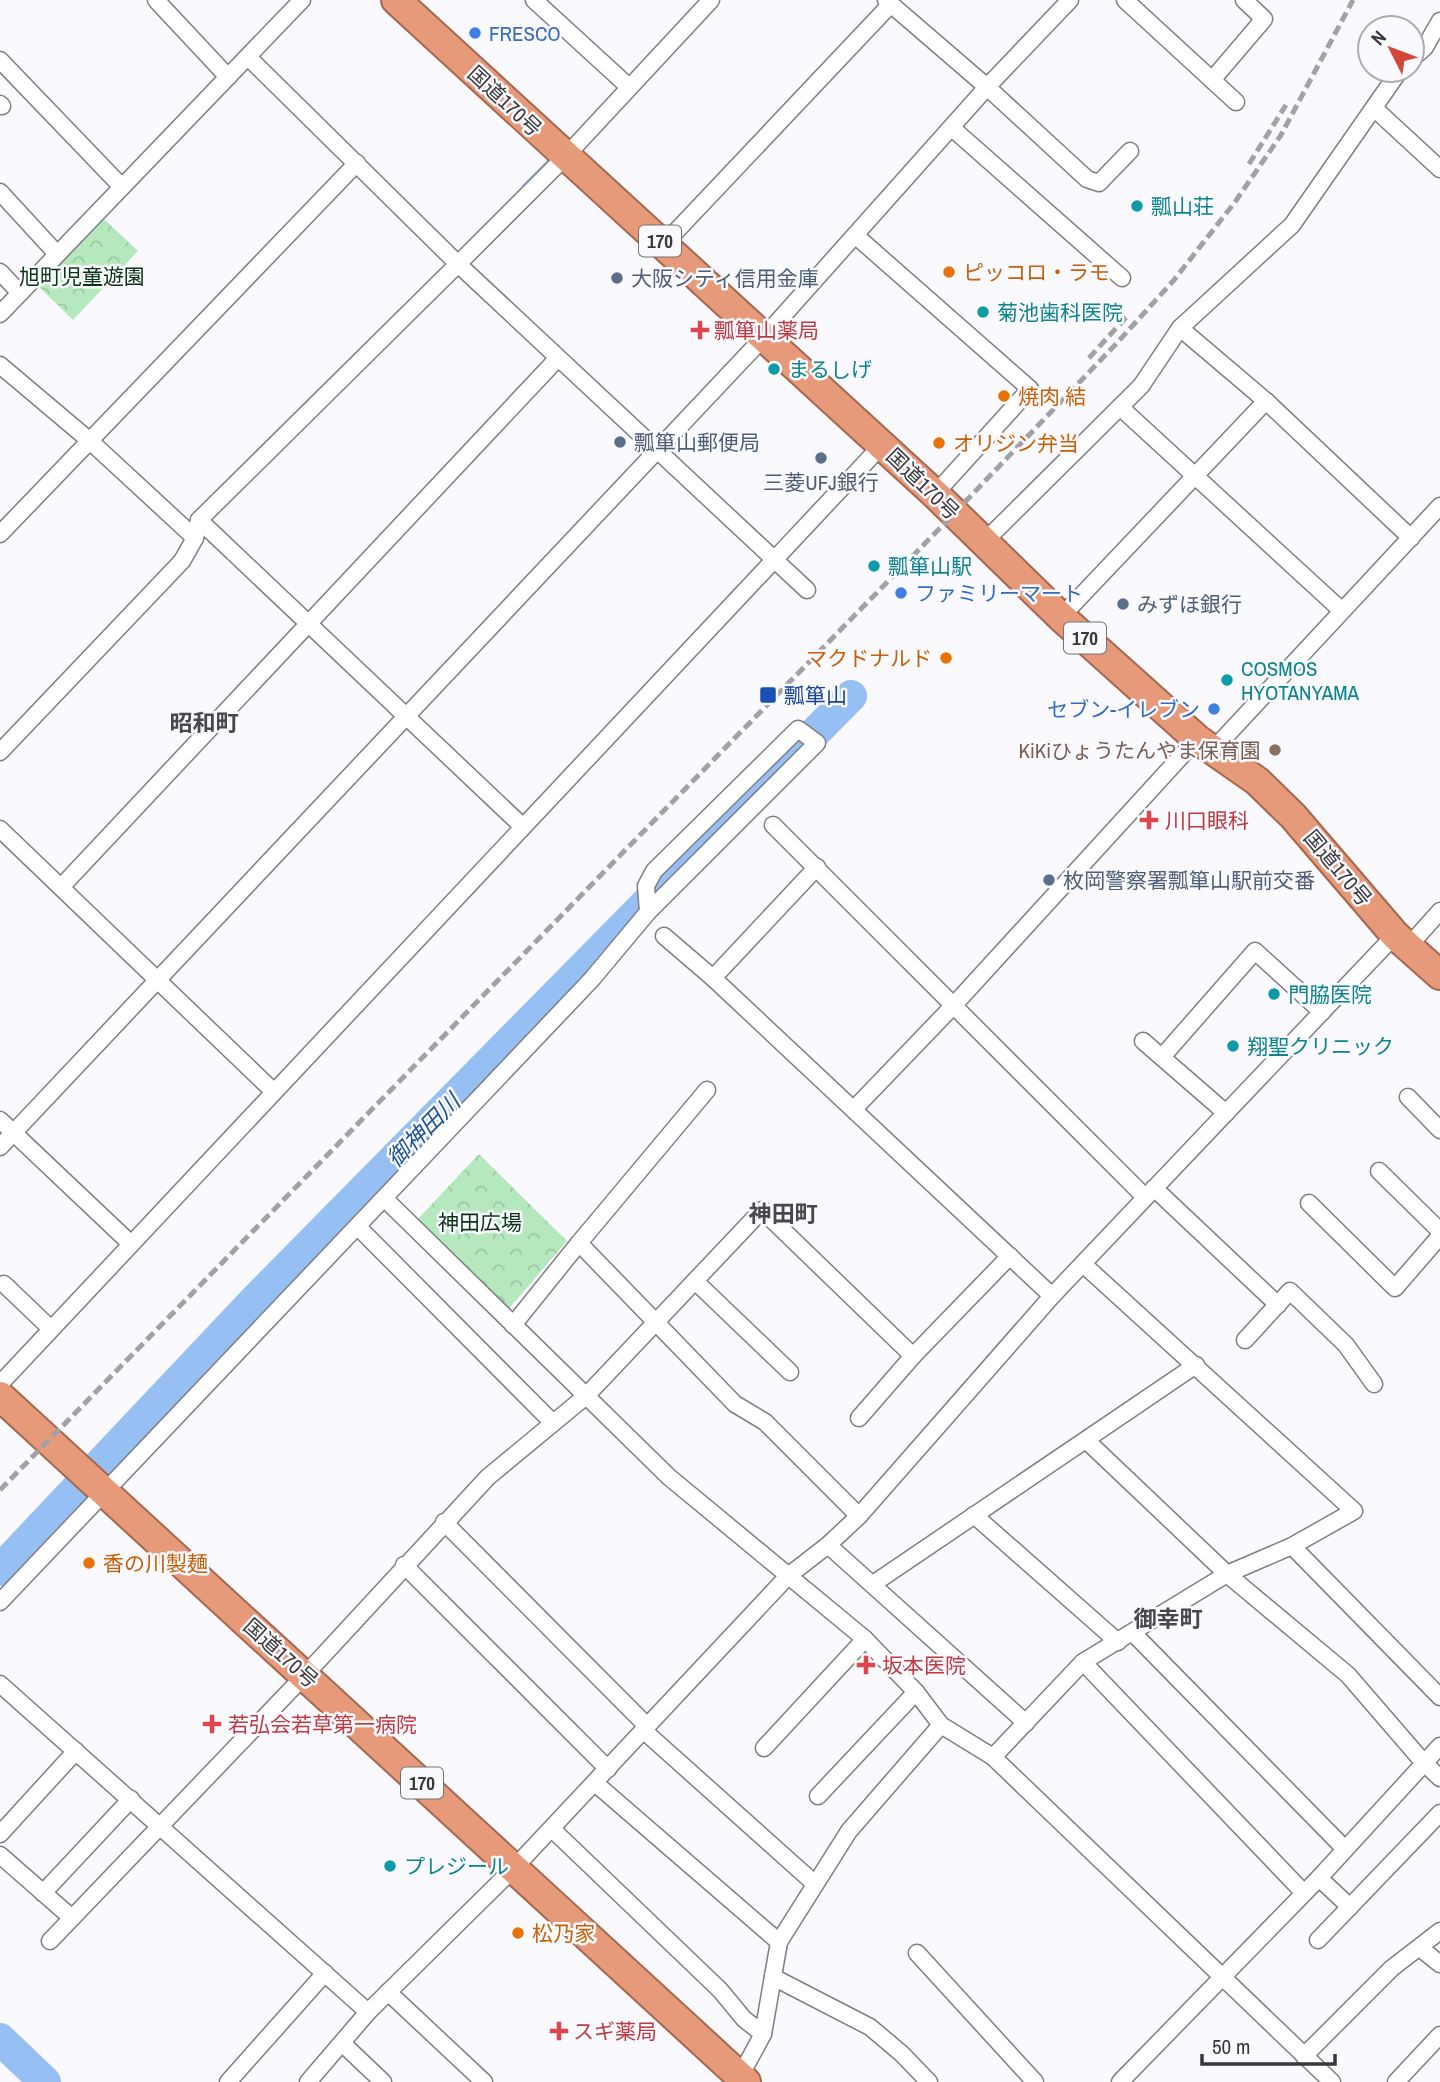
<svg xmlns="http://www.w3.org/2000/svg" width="1440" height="2082" font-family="'Archivo Narrow','Noto Sans JP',sans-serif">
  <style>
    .park { fill: url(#park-crowns) }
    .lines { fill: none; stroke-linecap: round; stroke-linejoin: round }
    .stream { stroke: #96c0f3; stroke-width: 5 }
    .river { stroke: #96c0f3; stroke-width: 32 }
    .minor-casing { stroke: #7e7e84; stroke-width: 19 }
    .trunk-casing { stroke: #a5674e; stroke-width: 32 }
    .minor { stroke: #fff; stroke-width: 16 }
    .trunk { stroke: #e69a7a; stroke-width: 28 }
    .rail { stroke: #a2a2a5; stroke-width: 5; stroke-dasharray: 10 5; stroke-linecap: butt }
    .shop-dot { fill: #3f7fe0; stroke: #fafafe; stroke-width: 2.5 }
    .culture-dot { fill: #0f9aa8; stroke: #fafafe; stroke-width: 2.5 }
    .food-dot { fill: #e8710a; stroke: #fafafe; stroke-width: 2.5 }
    .service-dot { fill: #5c6f8a; stroke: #fafafe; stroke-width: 2.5 }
    .health-dot { fill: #e0444e; stroke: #fafafe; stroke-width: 2.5 }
    .transit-dot { fill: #1a4fb4; stroke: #fafafe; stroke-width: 2.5 }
    .education-dot { fill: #8d6e63; stroke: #fafafe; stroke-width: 2.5 }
    .labels { text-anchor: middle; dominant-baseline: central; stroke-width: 5; stroke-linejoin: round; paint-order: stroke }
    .shield { fill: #fafafe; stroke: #727275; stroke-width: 2 }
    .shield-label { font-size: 19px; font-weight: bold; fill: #38383a }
    .shop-label { font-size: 21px; fill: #366cbe; stroke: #fafafe; text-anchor: start }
    .street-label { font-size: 21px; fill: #38383a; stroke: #fafafe }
    .culture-label { font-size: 21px; fill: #0d838f; stroke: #fafafe; text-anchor: start }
    .food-label { font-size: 21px; fill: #c56008; stroke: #fafafe; text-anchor: start }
    .park-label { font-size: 21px; fill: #083214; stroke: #fafafe }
    .service-label { font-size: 21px; fill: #4e5e75; stroke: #fafafe; text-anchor: start }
    .health-label { font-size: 21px; fill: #be3a42; stroke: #fafafe; text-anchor: start }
    .transit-label { font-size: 21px; fill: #164399; stroke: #fafafe; text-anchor: start }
    .education-label { font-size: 21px; fill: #785e54; stroke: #fafafe; text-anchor: end }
    .neighbourhood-label { font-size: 23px; font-weight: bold; fill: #47474c; stroke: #fafafe }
    .water-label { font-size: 23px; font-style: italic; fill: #1b5491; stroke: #fafafe }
  </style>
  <defs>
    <pattern id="park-crowns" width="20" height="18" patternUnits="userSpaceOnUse" patternTransform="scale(1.75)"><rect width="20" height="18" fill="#b5e8bd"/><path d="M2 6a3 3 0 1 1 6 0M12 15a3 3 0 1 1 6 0" fill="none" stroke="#9cc8a3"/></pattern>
  </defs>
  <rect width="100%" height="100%" fill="#fafafe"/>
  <!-- park -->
  <g class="park">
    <path d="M104,219L138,251L73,320L38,286Z"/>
    <path d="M479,1154L567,1241L506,1312L415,1222Z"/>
  </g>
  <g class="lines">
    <!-- stream -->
    <path class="stream" d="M524,187L554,157"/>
    <!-- river -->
    <g class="river">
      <path d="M0,1570L256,1299L851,696"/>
      <path d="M0,2039L45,2082"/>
    </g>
    <!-- minor casing -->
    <g class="minor-casing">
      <g id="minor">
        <path d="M156,0L228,77"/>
        <path d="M534,0L629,87"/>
        <path d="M711,0L565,157L458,264L807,590"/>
        <path d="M886,0L987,87L1087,179L1099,183L1130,151"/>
        <path d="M1125,0L1236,102"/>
        <path d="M1412,59L1425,47L1440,21"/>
        <path d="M0,60L121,186"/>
        <path d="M1212,80L1264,19L1244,0"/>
        <path d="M0,104L2,106"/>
        <path d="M1375,109L1440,169"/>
        <path d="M952,128L1122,278"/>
        <path d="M0,192L57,254"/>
        <path d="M856,236L1030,389L935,494"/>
        <path d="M664,244L891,4"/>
        <path d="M0,272L20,293"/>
        <path d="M0,314L302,0"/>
        <path d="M1180,328L1266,401L1411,538"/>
        <path d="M0,365L90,441L195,538"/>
        <path d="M1120,407L1341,610"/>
        <path d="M199,520L521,825"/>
        <path d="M0,534L357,163"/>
        <path d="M983,543L1141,386L1180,328L1292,225L1400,70"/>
        <path d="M1061,617L1266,401"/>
        <path d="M1212,751L1440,506"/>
        <path d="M0,752L182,561L195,538L199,520L458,264L249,58"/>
        <path d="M773,825L1145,1197"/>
        <path d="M0,829L273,1091"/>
        <path d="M817,867L713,978L1052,1296"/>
        <path d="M62,886L558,358"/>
        <path d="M664,936L713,978"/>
        <path d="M1408,947L1440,911"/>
        <path d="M1143,1041L1226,1113"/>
        <path d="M1162,1057L1255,951L1322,1012"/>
        <path d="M707,1090L579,1243L735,1404L765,1422L859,1516"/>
        <path d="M1408,1097L1440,1130"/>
        <path d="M854,1109L953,1006L1197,739"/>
        <path d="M0,1120L131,1244"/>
        <path d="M0,1147L764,337L987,87L1070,0"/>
        <path d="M1379,1171L1440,1231"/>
        <path d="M1154,1188L1278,1305"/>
        <path d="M385,1199L669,1477L865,1639L916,1692L941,1725L993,1757L1332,2082"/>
        <path d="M1309,1203L1395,1288L1440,1236"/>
        <path d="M358,1227L553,1423"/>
        <path d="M695,1281L790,1372"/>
        <path d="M4,1284L51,1329"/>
        <path d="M513,1325L579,1243"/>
        <path d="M1245,1340L1290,1291L1346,1345L1374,1384"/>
        <path d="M0,1384L882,445"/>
        <path d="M859,1418L913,1356"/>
        <path d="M1086,1440L1227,1574L1348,1675L1424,1763L1440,1778"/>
        <path d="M974,1515L1118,1642"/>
        <path d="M444,1522L647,1726"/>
        <path d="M828,1545L1026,1723"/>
        <path d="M1292,1546L1440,1697"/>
        <path d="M404,1565L608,1769"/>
        <path d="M873,1584L1196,1365"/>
        <path d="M0,1602L592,979L648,912L817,743L798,729L654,871L646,886L648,912"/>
        <path d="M1133,1633L1345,1849"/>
        <path d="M1083,1662L1304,1893"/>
        <path d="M0,1684L368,2012"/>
        <path d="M643,1730L814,1883"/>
        <path d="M764,1748L865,1639"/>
        <path d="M993,1757L1083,1662L1227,1574L1292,1546L1354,1511L1083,1264"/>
        <path d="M595,1783L779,1942"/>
        <path d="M818,1796L916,1692"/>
        <path d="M552,1829L720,1990L744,2019L763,2034"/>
        <path d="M0,1834L76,1751"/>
        <path d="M0,1855L72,1918"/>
        <path d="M1319,1878L1350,1907"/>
        <path d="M43,1893L131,1799"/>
        <path d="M1318,1940L1440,1813"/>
        <path d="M50,1941L305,1675L488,1477L586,1396L762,1210L913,1356L1010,1256"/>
        <path d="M1420,1948L1440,1964"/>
        <path d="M917,1953L1035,2082"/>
        <path d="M773,1977L870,2027L902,2054L929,2082"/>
        <path d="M388,1992L484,2082"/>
        <path d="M342,2043L383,2082"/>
        <path d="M1304,2056L1392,1968L1440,1931"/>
        <path d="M228,2082L325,1973"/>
        <path d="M308,2082L368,2012L514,1868L788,1576L828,1545L859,1516L1052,1296L1395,935"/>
        <path d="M737,2082L763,2034L779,1942L849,1831L941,1725"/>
        <path d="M1120,2082L1319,1878L1440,1746"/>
        <path d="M1396,2082L1440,2035"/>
      </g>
    </g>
    <!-- trunk casing -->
    <g class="trunk-casing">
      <g id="trunk">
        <path d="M396,0L935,494L1061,617L1197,739L1257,781L1293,816L1395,935L1440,975"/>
        <path d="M0,1396L746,2082"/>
      </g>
    </g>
    <!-- minor -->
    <use href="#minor" class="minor"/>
    <!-- trunk -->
    <use href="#trunk" class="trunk"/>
    <!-- rail -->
    <g class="rail">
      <path d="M1249,164L1286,105"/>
      <path d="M1089,358L1129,314"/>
      <path d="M0,1490L941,527L1116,344L1174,280L1235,202L1281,135L1353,0"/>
    </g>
  </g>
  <!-- markers -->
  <g class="shop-dot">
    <circle cx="475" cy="33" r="7"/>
    <circle cx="901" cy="593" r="7"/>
    <circle cx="1214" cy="709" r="7"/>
  </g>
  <g class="culture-dot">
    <circle cx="1137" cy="206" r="7"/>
    <circle cx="983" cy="312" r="7"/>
    <circle cx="774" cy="369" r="7"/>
    <circle cx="874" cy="566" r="7"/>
    <circle cx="1227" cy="680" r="7"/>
    <circle cx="1274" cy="994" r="7"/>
    <circle cx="1233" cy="1046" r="7"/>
    <circle cx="390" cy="1866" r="7"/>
  </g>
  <g class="food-dot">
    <circle cx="949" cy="272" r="7"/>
    <circle cx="1004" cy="396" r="7"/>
    <circle cx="939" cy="443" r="7"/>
    <circle cx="946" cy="658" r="7"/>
    <circle cx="89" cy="1563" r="7"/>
    <circle cx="518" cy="1933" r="7"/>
  </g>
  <g class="service-dot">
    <circle cx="617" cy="278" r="7"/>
    <circle cx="620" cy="442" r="7"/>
    <circle cx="821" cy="458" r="7"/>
    <circle cx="1123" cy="604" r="7"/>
    <circle cx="1049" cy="880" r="7"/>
  </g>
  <g class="health-dot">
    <path d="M696.5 319.5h7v7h7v7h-7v7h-7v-7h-7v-7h7z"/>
    <path d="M1145.5 809.5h7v7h7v7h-7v7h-7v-7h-7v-7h7z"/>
    <path d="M862.5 1654.5h7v7h7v7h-7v7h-7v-7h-7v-7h7z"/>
    <path d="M208.5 1713.5h7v7h7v7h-7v7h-7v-7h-7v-7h7z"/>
    <path d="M555.5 2020.5h7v7h7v7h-7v7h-7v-7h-7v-7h7z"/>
  </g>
  <rect class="transit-dot" x="759" y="686" width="18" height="18" rx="3.5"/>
  <circle class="education-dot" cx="1275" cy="750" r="7"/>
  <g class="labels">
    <!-- shield labels -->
    <g class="shield">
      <rect x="639" y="225.5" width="42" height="31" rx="5"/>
      <rect x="1064" y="622.5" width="42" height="31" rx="5"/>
      <rect x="401" y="1767.5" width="42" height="31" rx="5"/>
    </g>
    <g class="shield-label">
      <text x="660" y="241">170</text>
      <text x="1085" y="638">170</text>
      <text x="422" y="1783">170</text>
    </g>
    <!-- shop labels -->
    <g class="shop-label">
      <text x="489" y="33">FRESCO</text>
      <text x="915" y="593">ファミリーマート</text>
      <text x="1200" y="709" text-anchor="end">セブン-イレブン</text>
    </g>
    <!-- street labels -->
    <g class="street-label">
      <text transform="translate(505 101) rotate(43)">国道170号</text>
      <text transform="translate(923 484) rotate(44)">国道170号</text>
      <text transform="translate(1338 868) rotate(50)">国道170号</text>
      <text transform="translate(281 1653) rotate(42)">国道170号</text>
    </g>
    <!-- culture labels -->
    <g class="culture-label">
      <text x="1151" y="206">瓢山荘</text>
      <text x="997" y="312">菊池歯科医院</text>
      <text x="788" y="369">まるしげ</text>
      <text x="888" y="566">瓢箪山駅</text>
      <text x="1241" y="668">COSMOS<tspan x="1241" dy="24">HYOTANYAMA</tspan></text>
      <text x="1288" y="994">門脇医院</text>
      <text x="1247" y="1046">翔聖クリニック</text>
      <text x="404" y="1866">プレジール</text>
    </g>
    <!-- food labels -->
    <g class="food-label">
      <text x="963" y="272">ピッコロ・ラモ</text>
      <text x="1018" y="396">焼肉 結</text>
      <text x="953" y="443">オリジン弁当</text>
      <text x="932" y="658" text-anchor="end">マクドナルド</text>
      <text x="103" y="1563">香の川製麺</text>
      <text x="532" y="1933">松乃家</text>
    </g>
    <!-- park labels -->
    <g class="park-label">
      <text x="82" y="276">旭町児童遊園</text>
      <text x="480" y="1222">神田広場</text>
    </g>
    <!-- service labels -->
    <g class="service-label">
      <text x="631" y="278">大阪シティ信用金庫</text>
      <text x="634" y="442">瓢箪山郵便局</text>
      <text x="821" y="482" text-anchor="middle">三菱UFJ銀行</text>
      <text x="1137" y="604">みずほ銀行</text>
      <text x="1063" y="880">枚岡警察署瓢箪山駅前交番</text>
    </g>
    <!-- health labels -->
    <g class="health-label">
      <text x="714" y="330">瓢箪山薬局</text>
      <text x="1165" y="820">川口眼科</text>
      <text x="882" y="1665">坂本医院</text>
      <text x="228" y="1724">若弘会若草第一病院</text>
      <text x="573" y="2031">スギ薬局</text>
    </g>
    <!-- transit labels -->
    <g class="transit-label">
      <text x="784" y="695">瓢箪山</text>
    </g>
    <!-- education labels -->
    <g class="education-label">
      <text x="1261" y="750">KiKiひょうたんやま保育園</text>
    </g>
    <!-- neighbourhood labels -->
    <g class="neighbourhood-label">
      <text x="204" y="722">昭和町</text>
      <text x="783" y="1213">神田町</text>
      <text x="1168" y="1618">御幸町</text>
    </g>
    <!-- water labels -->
    <g class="water-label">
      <text transform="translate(423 1130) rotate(-45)">御神田川</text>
    </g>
  </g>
  <!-- north arrow -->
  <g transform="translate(1391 49) rotate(312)"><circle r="33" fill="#fafafe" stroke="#acacb0" stroke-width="2"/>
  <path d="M0-5L12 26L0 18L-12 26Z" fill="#d3463a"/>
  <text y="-10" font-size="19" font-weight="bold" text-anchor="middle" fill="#38383a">N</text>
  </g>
  <!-- scale -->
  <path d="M1202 2054v10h133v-10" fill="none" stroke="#38383a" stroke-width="3.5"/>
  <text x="1212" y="2054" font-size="21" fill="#38383a" stroke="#fafafe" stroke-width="5" paint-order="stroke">50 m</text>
</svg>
